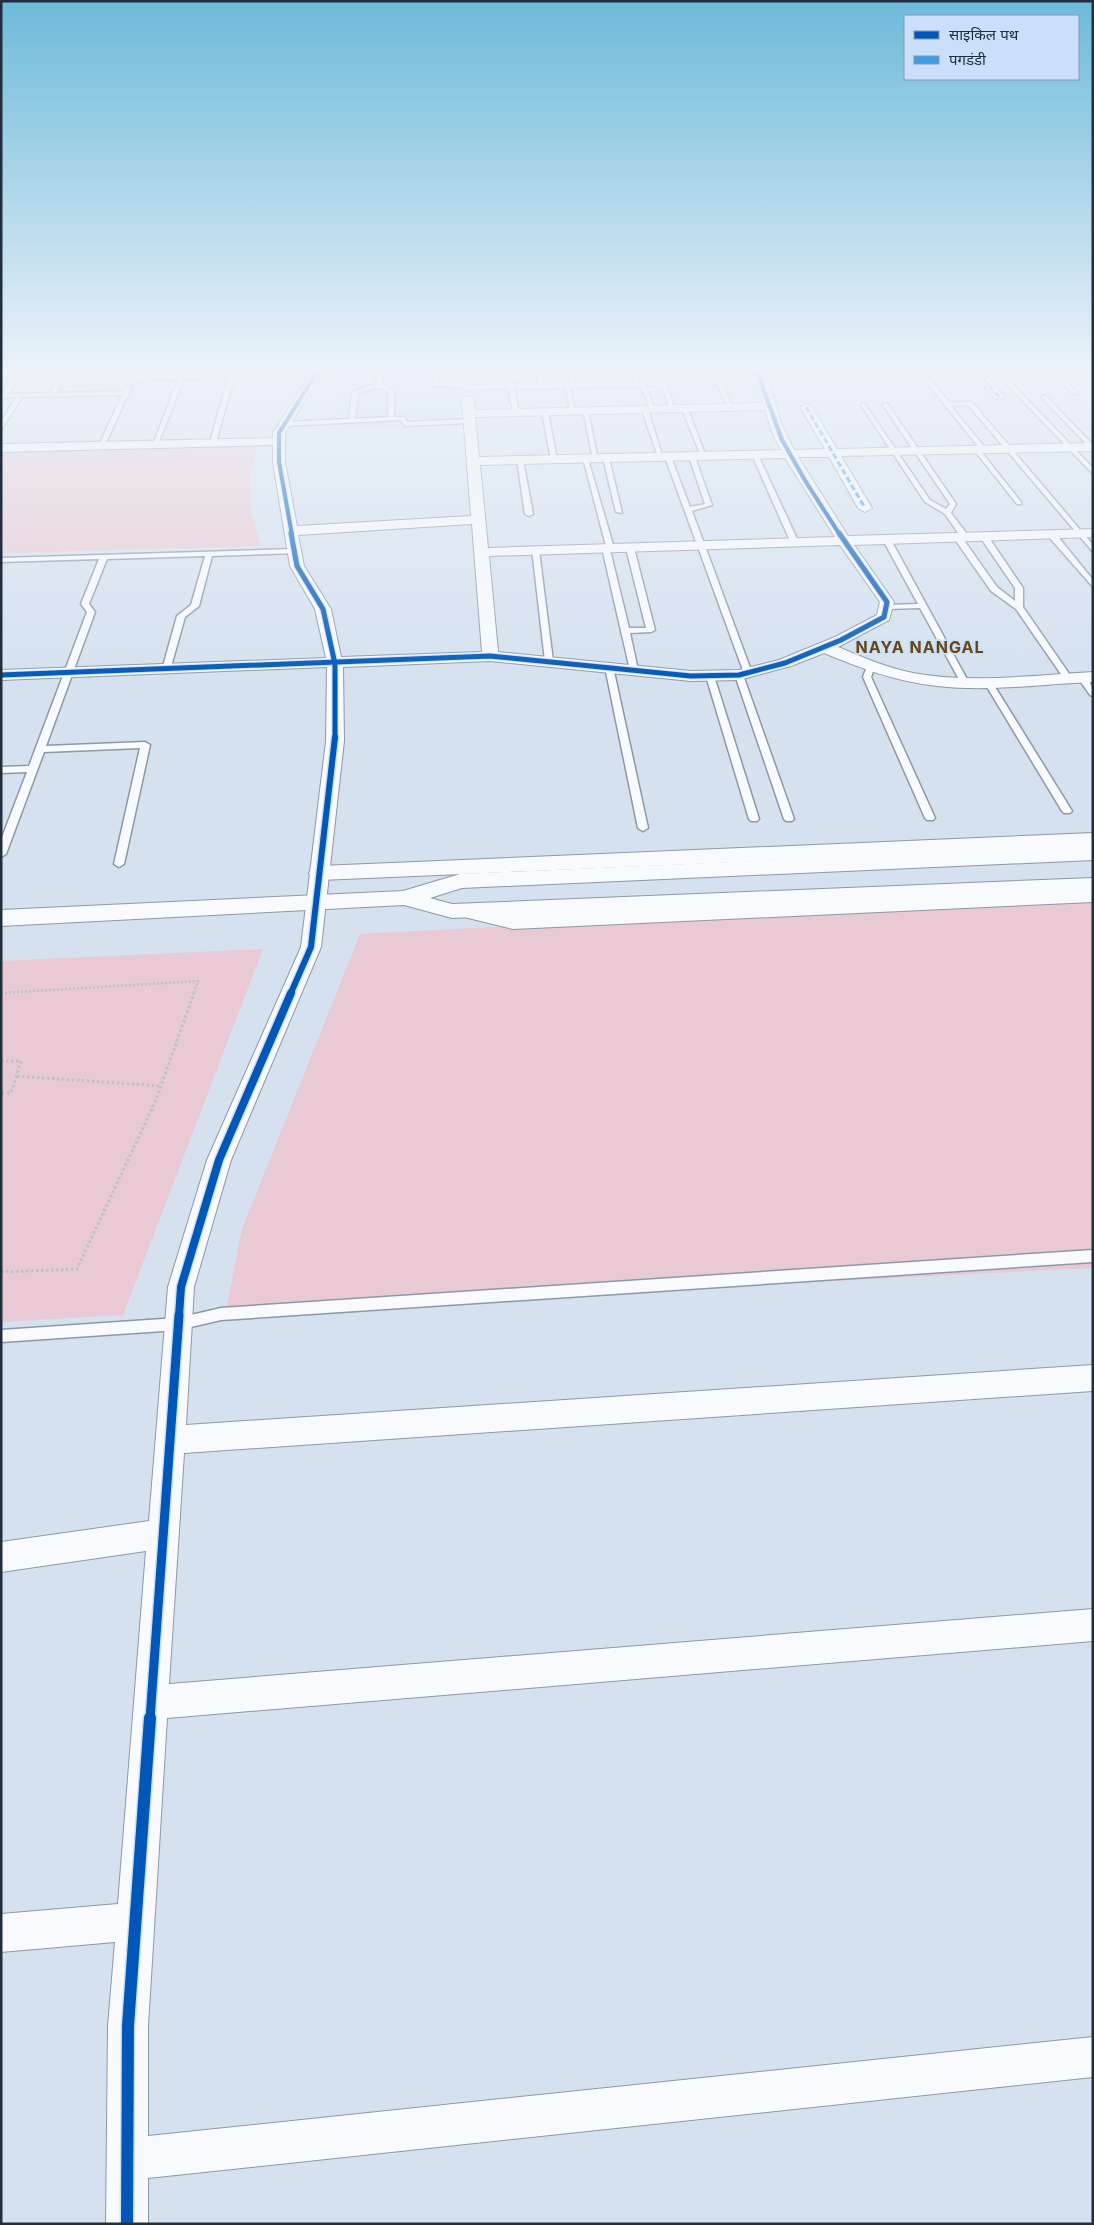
<svg xmlns="http://www.w3.org/2000/svg" width="1094" height="2225" font-family="Inter,'Noto Sans Devanagari',sans-serif">
  <style>
    .built { fill: #c3dbf7 }
    .green { fill: #e9c9d3 }
    .lines { fill: none; stroke-linecap: round; stroke-linejoin: round }
    .lane-casing { stroke: #8d98a6; stroke-width: 3 }
    .street-casing { stroke: #8d98a6; stroke-width: 2 }
    .secondary-casing { stroke: #8d98a6; stroke-width: 2 }
    .highway-casing { stroke: #8d98a6; stroke-width: 2 }
    .path-far1 { stroke: #bdc2c8; stroke-width: 2.5; stroke-dasharray: 2 2; stroke-linecap: butt }
    .path { stroke: #bdc2c8; stroke-width: 3; stroke-dasharray: 2.5 2.5; stroke-linecap: butt }
    .lane { fill: #f9fafd; fill-rule: evenodd }
    .street { fill: #f9fafd; fill-rule: evenodd }
    .secondary { fill: #f9fafd; fill-rule: evenodd }
    .highway { fill: #f9fafd; fill-rule: evenodd }
    .quiet { stroke: #3c9de3; stroke-width: 3; stroke-dasharray: 6 3; stroke-linecap: butt }
    .cycleway-far5-casing { stroke: #cae0fa; stroke-width: 5.5 }
    .cycleway-far4-casing { stroke: #cae0fa; stroke-width: 7 }
    .cycleway-far3-casing { stroke: #cae0fa; stroke-width: 9 }
    .cycleway-far2-casing { stroke: #cae0fa; stroke-width: 11 }
    .cycleway-far1-casing { stroke: #cae0fa; stroke-width: 12 }
    .cycleway-casing { stroke: #cae0fa; stroke-width: 15 }
    .cycleway-far5 { stroke: #0057b8; stroke-width: 4 }
    .cycleway-far4 { stroke: #0057b8; stroke-width: 5 }
    .cycleway-far3 { stroke: #0057b8; stroke-width: 6 }
    .cycleway-far2 { stroke: #0057b8; stroke-width: 8 }
    .cycleway-far1 { stroke: #0057b8; stroke-width: 9 }
    .cycleway { stroke: #0057b8; stroke-width: 12 }
    .labels { text-anchor: middle; dominant-baseline: central; stroke-width: 4; stroke-linejoin: round; paint-order: stroke }
    .far-district-label { font-size: 16px; font-weight: bold; letter-spacing: 1px; fill: #684612; stroke: #cae0fa }
  </style>
  <rect width="100%" height="100%" fill="#d5e1ef"/>
  <!-- built -->
  <path class="built" d="M338,372H455L458,426L329,429Z"/>
  <!-- green -->
  <g class="green">
    <path d="M257,445L250,476L251,511L261,546L1,553V452Z"/>
    <path d="M1093,895V1268L226,1311L242,1229L360,934Z"/>
    <path d="M263,949L123,1315L1,1322V961Z"/>
  </g>
  <g class="lines">
    <!-- lane casing -->
    <g class="lane-casing">
      <g id="lane">
        <path d="M16,372H22L8,394L50,393L63,372H69L56,393L124,391L126,387L131,388L105,445L102,447L99,445L122,395L22,397L1,430V422L16,397L1,398V394Z"/>
        <path d="M181,372H187L186,375L229,374L230,372H236L235,374L316,372L319,374L316,376L234,378L216,442L213,444L210,442L228,378L184,379L158,444L153,445L178,379L133,380L130,378L133,376L180,375Z"/>
        <path d="M376,372H382V384L394,390V417H405L407,422L470,419L473,421L470,423L405,426L401,420L284,426L281,424L284,422L349,419L352,392L376,384ZM379,387L388,391V417L355,419L358,393Z"/>
        <path d="M432,372H438V383H466L469,385L466,387L433,386Z"/>
        <path d="M537,372H543L544,387L539,386Z"/>
        <path d="M568,372H574L576,386L571,385Z"/>
        <path d="M631,372H637L640,383L645,384L655,410L650,409L640,385L635,384Z"/>
        <path d="M651,372H657L661,382L666,383L675,410L670,409L661,384H657Z"/>
        <path d="M706,372H712L717,381H721L733,408H729L716,383H712Z"/>
        <path d="M918,372H924L949,402H972L1093,545V552L968,405L951,406L986,449V451H982Z"/>
        <path d="M995,372H1001L1093,468V474Z"/>
        <path d="M1050,372H1056L1077,392V394H1073Z"/>
        <path d="M565,384L570,385L575,413L570,412Z"/>
        <path d="M511,385L514,387L519,413L516,415L513,413L508,387Z"/>
        <path d="M1042,396H1046L1093,445V451L1042,398Z"/>
        <path d="M864,403L930,500L946,509L950,504L882,404L887,403L956,504L951,513L970,538L969,540H963L945,514L925,502L861,405Z"/>
        <path d="M685,407L688,409L706,457L701,456L682,409Z"/>
        <path d="M645,408L648,410L663,458L658,457L642,410Z"/>
        <path d="M545,410L548,412L557,460L554,462L551,460L542,412Z"/>
        <path d="M583,410L588,411L598,460L593,459Z"/>
        <path d="M975,449H979L1021,502V504H1017L975,451Z"/>
        <path d="M755,453L758,455L799,543L798,545L791,543L752,455Z"/>
        <path d="M692,455L695,457L712,505L692,511L752,673L751,675L744,673L665,457L668,455L671,457L690,507L705,504L689,457Z"/>
        <path d="M606,456L609,458L622,513L616,512L603,458Z"/>
        <path d="M520,458L523,460L533,514L529,516L525,514L517,460Z"/>
        <path d="M583,458L588,459L614,548L610,550L629,628H646L626,548L630,546L634,548L655,630L651,632L630,633L638,670L634,673L630,670L602,548L606,546Z"/>
        <path d="M1049,533H1055L1093,580V587L1049,537Z"/>
        <path d="M984,535H987L1023,588V607L1072,678L1071,680H1065L1016,609L991,591L954,538L961,536L997,587L1015,601V588L980,537Z"/>
        <path d="M884,538L891,540L969,683L968,685L961,683L920,608L886,609L882,607L886,605L918,604L883,540Z"/>
        <path d="M294,549L298,551L297,553L212,556L199,606L185,617L170,670L166,673L162,670L177,616L191,605L205,556L107,559L89,604L95,612L46,746L145,742L150,745L124,864L119,867L114,864L140,748L44,752L6,854L1,857V840L27,772L1,773V767L29,766L87,612L81,604L99,559L1,562V558Z"/>
        <path d="M532,549L539,551L553,661L549,664L545,661Z"/>
        <path d="M609,664L613,667L648,828L643,831L638,828L605,667Z"/>
        <path d="M868,664L875,666L871,677L935,818L933,820H927L925,818L863,677Z"/>
        <path d="M739,672L743,675L794,819L792,821H786L784,819L735,675Z"/>
        <path d="M710,673L714,676L759,819L757,821H751L749,819L706,676Z"/>
        <path d="M1082,675C1090,678 1093,688 1093,696L1090,695L1078,678Z"/>
        <path d="M985,680L992,682L1072,811L1070,813H1064L1062,811L984,682Z"/>
        <path d="M1093,1250V1262L221,1320L178,1330L1,1342V1330L178,1318L221,1308Z"/>
      </g>
    </g>
    <!-- street casing -->
    <g class="street-casing">
      <g id="street">
        <path d="M312,372H322L285,433V462L297,526L471,516L463,414L462,399L464,397H472L475,410L763,403L757,384L463,390L461,388L467,385L754,378L752,372H762L769,381L781,423L794,450L825,449L800,407L806,404L812,407L837,449L1093,443V451L841,456L872,508L865,512L858,508L829,457H798L848,536L1093,529V537L854,545L894,602L889,620L838,647C862,657 887,668 913,673C973,684 1033,675 1093,672V682C1041,684 989,692 937,686C897,682 860,668 824,653L791,666L739,680L691,681L490,661L343,667L344,741L321,947L231,1160L194,1287L186,1425L1093,1365V1391L184,1453L169,1684L1093,1609V1641L167,1718L148,2026V2136L1093,2037V2077L148,2178V2224H106L108,2026L115,1942L1,1952V1914L118,1904L146,1551L1,1572V1542L149,1521L168,1287L207,1160L301,947L326,741L327,667L1,680V670L326,658L315,609L290,566L273,462V445L1,452V444L273,438V433ZM765,410L772,432L781,450L479,457L475,417ZM785,458L835,537L488,548L480,465ZM472,524L482,652L341,657L331,609L304,566L298,535ZM840,545L880,602L877,615L835,637L779,660L739,670L691,671L498,652L489,556Z"/>
        <path d="M973,372H983L1003,395L1005,397L1003,399H995Z"/>
      </g>
    </g>
    <!-- secondary casing -->
    <g class="secondary-casing">
      <g id="secondary">
        <path d="M1093,833V847L320,880L312,878L309,873L312,868L320,866Z"/>
        <path d="M1093,888V902L513,929L460,916L456,911L460,906L468,904L513,913Z"/>
      </g>
    </g>
    <!-- highway casing -->
    <g class="highway-casing">
      <path id="highway" d="M1093,846V860L462,888L430,898L452,904L1093,878V892L452,918L404,905L1,926V910L403,891L460,874Z"/>
    </g>
    <!-- path-far1 -->
    <path class="path-far1" d="M1,993L198,981L193,995"/>
    <!-- path -->
    <g class="path">
      <path d="M1,1061H21L11,1093H1"/>
      <path d="M17,1076L161,1086"/>
      <path d="M1,1272L77,1269L156,1100L194,993"/>
    </g>
    <!-- lane -->
    <use href="#lane" class="lane"/>
    <!-- street -->
    <use href="#street" class="street"/>
    <!-- secondary -->
    <use href="#secondary" class="secondary"/>
    <!-- highway -->
    <use href="#highway" class="highway"/>
    <!-- quiet -->
    <g class="quiet">
      <path d="M978,372L999,397"/>
      <path d="M806,407L865,508"/>
    </g>
    <!-- cycleway-far5 casing -->
    <g class="cycleway-far5-casing">
      <g id="cycleway-far5">
        <path d="M757,372L782,440L806,482L840,535"/>
        <path d="M292,535L279,462V433L317,372"/>
      </g>
    </g>
    <!-- cycleway-far4 casing -->
    <g class="cycleway-far4-casing">
      <g id="cycleway-far4">
        <path d="M291,533L297,566L323,609L335,664V739"/>
        <path d="M1,675L490,656L691,676L739,675L785,663L841,640L884,617L887,602L839,533"/>
      </g>
    </g>
    <!-- cycleway-far3 casing -->
    <g class="cycleway-far3-casing">
      <path id="cycleway-far3" d="M290,995L311,947L335,737"/>
    </g>
    <!-- cycleway-far2 casing -->
    <g class="cycleway-far2-casing">
      <path id="cycleway-far2" d="M179,1316L181,1287L219,1160L291,993"/>
    </g>
    <!-- cycleway-far1 casing -->
    <g class="cycleway-far1-casing">
      <path id="cycleway-far1" d="M150,1719L179,1315"/>
    </g>
    <!-- cycleway casing -->
    <g class="cycleway-casing">
      <path id="cycleway" d="M127,2224L128,2026L150,1718"/>
    </g>
    <!-- cycleway-far5 -->
    <use href="#cycleway-far5" class="cycleway-far5"/>
    <!-- cycleway-far4 -->
    <use href="#cycleway-far4" class="cycleway-far4"/>
    <!-- cycleway-far3 -->
    <use href="#cycleway-far3" class="cycleway-far3"/>
    <!-- cycleway-far2 -->
    <use href="#cycleway-far2" class="cycleway-far2"/>
    <!-- cycleway-far1 -->
    <use href="#cycleway-far1" class="cycleway-far1"/>
    <!-- cycleway -->
    <use href="#cycleway" class="cycleway"/>
  </g>
  <!-- sky -->
  <linearGradient id="sky" x2="0" y2="1"><stop stop-color="#6cbada"/><stop offset="0.54" stop-color="#ecf2f8"/><stop offset="1" stop-color="#ecf2f8" stop-opacity="0"/></linearGradient>
  <rect width="1094" height="683" fill="url(#sky)"/>
  <g class="labels">
    <!-- far-district labels -->
    <g class="far-district-label">
      <text x="920" y="647">NAYA NANGAL</text>
    </g>
  </g>
  <!-- border -->
  <rect width="1094" height="2225" fill="none" stroke="#202e3e" stroke-width="5"/>
  <!-- legend -->
  <rect x="904" y="15" width="175" height="65" fill="#cae0fa" stroke="#8699af"/>
  <rect x="914" y="31" width="25" height="8" fill="#0057b8" stroke="#8699af"/>
  <text x="949" y="40" font-size="15" fill="#202e3e">साइकिल पथ</text>
  <rect x="914" y="56" width="25" height="8" fill="#3c9de3" stroke="#8699af"/>
  <text x="949" y="65" font-size="15" fill="#202e3e">पगडंडी</text>
</svg>
